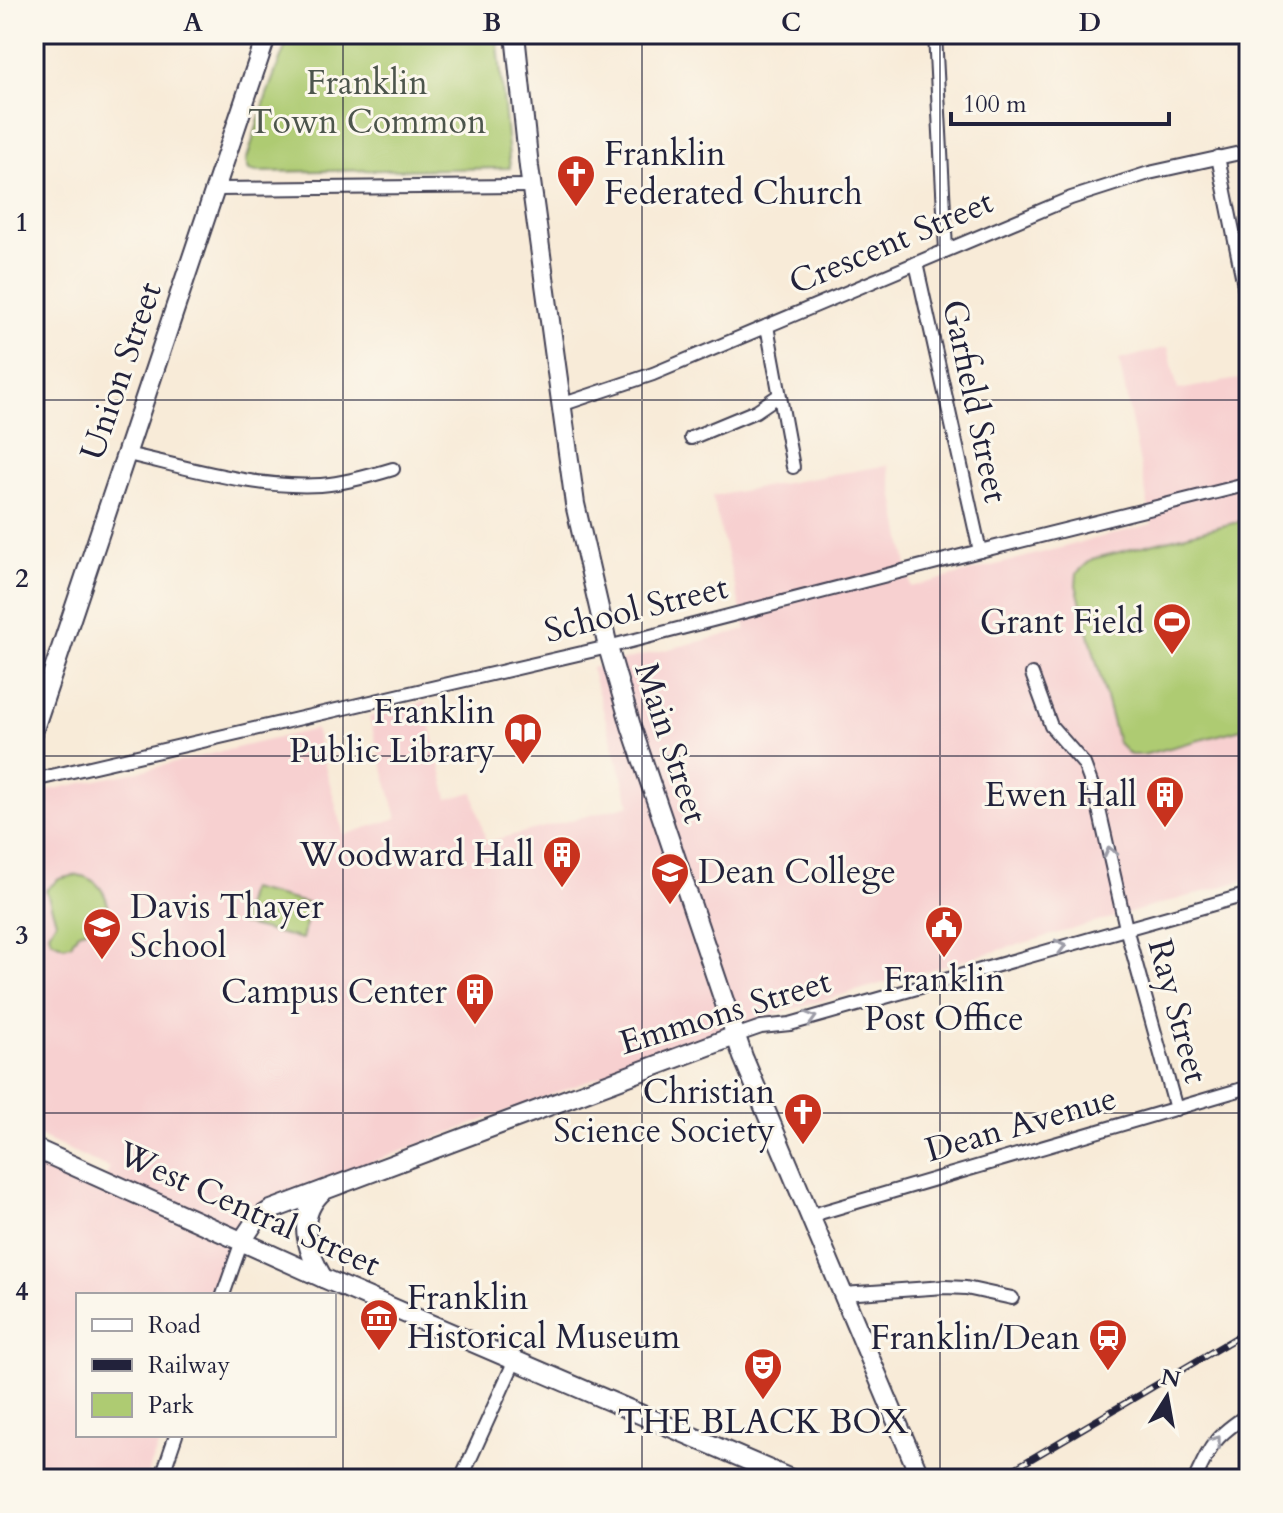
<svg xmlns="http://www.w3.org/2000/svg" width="1283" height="1513" font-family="Cardo,serif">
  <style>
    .built { fill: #f7d0d0 }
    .park { fill: #aecb72; stroke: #687656; stroke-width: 2 }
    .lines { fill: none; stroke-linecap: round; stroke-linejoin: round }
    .street-casing { stroke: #424053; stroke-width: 16 }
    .secondary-casing { stroke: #424053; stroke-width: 22 }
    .street { stroke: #fff; stroke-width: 12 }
    .secondary { stroke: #fff; stroke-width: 18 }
    .rail-casing { stroke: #22223b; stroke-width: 7 }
    .rail { stroke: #fbf7ec; stroke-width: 4; stroke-dasharray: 12; stroke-linecap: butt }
    .oneway { stroke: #9c9ca7 }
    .grid { fill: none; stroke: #22223b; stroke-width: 2; stroke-opacity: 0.55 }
    .labels { text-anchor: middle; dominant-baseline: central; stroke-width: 6; stroke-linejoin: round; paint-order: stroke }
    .park-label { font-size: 34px; fill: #4c554c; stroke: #fbf7ec }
    .poi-label { font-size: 34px; fill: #22223b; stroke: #fbf7ec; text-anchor: end }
    .street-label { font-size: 34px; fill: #22223b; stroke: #fbf7ec }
    .neatline { fill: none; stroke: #22223b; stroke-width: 3 }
    .grid-label { font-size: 26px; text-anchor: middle; font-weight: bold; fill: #22223b }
  </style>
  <rect width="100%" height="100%" fill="#fbf7ec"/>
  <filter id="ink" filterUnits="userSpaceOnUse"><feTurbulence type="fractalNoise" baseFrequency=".0125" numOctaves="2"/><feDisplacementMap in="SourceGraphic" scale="16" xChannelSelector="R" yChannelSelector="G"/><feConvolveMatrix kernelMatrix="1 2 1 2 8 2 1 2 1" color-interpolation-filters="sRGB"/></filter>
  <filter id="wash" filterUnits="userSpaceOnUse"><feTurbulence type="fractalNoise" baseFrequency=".006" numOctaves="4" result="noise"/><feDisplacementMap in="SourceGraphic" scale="32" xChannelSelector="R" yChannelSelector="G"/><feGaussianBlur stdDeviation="1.8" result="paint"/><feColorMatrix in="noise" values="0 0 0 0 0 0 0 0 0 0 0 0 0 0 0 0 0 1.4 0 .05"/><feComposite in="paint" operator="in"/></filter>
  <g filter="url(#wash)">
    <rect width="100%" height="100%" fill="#f8ebd8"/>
    <!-- built -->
    <path class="built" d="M1168,347L1178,390L1249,377V879L782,1012L702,1038L243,1211L212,1295H78V1435H162L146,1479H34V1165L101,1194L109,1168L34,1134V793L136,772L315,729L344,835L397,818L369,717L425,702L448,799L473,792L486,842L630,805L591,668L746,630L712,496L888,465L911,587L1152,524L1119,360Z"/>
    <!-- park -->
    <g class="park">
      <path d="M290,34H497L510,168L257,172L249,170L246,162L267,94Z"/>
      <path d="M1249,519V727L1143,755H1130L1118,743L1076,585L1077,573L1092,559Z"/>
      <path d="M76,875C102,878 110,900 110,923L78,932L71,944L64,946L51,940L49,933L56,921L46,890L59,879Z"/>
      <path d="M249,889L311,904L302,939L240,924Z"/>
    </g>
  </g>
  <g filter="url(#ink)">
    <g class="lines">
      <!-- street casing -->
      <g class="street-casing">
        <g id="street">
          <path d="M935,34L946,250"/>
          <path d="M1218,157L1249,310"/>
          <path d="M218,189L532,186"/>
          <path d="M916,263L980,551"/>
          <path d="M767,326L793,467"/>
          <path d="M561,405L653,374L1071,198L1149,173L1249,151"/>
          <path d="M691,438L756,411L778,396"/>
          <path d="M127,454C190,468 256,489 321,485C346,483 370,476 393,469"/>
          <path d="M1032,674L1051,726L1084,764L1096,796L1126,928L1176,1109"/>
          <path d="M34,780L608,647L980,551L1249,484"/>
          <path d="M735,1036L761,1027L790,1024L1249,894"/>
          <path d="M809,1216L1249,1087"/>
          <path d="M843,1294L945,1287L966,1288L1012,1298"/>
          <path d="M223,1295L242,1241"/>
          <path d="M161,1479L176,1435"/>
          <path d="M461,1479L515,1360"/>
          <path d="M1195,1479C1212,1443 1215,1436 1249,1414"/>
        </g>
      </g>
      <!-- secondary casing -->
      <g class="secondary-casing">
        <g id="secondary">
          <path d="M515,34L529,167L575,504L608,647L631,726L743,1057L921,1479"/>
          <path d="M34,729C110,497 191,266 267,34"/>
          <path d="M34,1148L323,1278L791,1479"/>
          <path d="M323,1191C295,1216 306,1249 323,1278"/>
          <path d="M242,1241L256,1220L271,1210L735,1036"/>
        </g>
      </g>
      <!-- street -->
      <use href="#street" class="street"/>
      <!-- secondary -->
      <use href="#secondary" class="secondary"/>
      <!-- rail casing -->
      <g class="rail-casing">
        <path id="rail" d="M997,1479L1249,1330"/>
      </g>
      <!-- rail -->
      <use href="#rail" class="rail"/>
    </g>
    <!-- one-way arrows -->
    <defs><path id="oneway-chevron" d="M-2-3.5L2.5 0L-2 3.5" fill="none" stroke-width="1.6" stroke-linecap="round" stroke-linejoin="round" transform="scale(2)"/></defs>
    <g class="oneway">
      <use href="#oneway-chevron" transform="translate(1110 852) rotate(-103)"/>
      <use href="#oneway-chevron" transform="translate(1061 946) rotate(-15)"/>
      <use href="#oneway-chevron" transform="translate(811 1018) rotate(-16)"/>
      <use href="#oneway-chevron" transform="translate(1216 1441) rotate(-53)"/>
    </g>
  </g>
  <!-- grid -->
  <path class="grid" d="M343,34V1479M642,34V1479M940,34V1479M34,400H1249M34,756H1249M34,1113H1249"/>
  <!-- icons -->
  <defs>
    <g id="church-pin" transform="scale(2)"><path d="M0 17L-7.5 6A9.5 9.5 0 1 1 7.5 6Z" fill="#c8321e" stroke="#fbf7ec"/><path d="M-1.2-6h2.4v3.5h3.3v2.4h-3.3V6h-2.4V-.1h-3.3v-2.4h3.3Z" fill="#fff"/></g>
    <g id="stadium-pin" transform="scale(2)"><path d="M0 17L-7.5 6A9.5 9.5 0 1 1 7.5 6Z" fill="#c8321e" stroke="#fbf7ec"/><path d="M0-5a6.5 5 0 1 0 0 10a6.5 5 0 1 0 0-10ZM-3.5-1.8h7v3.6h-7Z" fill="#fff"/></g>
    <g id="library-pin" transform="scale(2)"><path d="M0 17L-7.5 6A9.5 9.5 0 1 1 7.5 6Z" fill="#c8321e" stroke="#fbf7ec"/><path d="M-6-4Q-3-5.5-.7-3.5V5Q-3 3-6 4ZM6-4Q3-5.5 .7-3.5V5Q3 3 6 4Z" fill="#fff"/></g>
    <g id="building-pin" transform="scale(2)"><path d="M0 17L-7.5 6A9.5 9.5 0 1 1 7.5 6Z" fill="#c8321e" stroke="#fbf7ec"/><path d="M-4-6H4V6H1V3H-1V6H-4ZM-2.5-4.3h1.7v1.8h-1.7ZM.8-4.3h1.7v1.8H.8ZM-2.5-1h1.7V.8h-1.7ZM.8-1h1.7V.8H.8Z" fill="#fff"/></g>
    <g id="university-pin" transform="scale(2)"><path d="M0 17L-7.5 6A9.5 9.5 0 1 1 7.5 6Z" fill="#c8321e" stroke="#fbf7ec"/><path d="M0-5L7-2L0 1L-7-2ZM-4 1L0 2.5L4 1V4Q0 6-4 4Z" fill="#fff"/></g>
    <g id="civic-pin" transform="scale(2)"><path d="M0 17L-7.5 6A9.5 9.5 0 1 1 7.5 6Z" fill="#c8321e" stroke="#fbf7ec"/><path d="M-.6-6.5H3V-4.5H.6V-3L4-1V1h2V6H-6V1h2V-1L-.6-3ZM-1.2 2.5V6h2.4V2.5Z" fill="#fff"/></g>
    <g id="school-pin" transform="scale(2)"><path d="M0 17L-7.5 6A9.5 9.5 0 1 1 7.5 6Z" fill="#c8321e" stroke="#fbf7ec"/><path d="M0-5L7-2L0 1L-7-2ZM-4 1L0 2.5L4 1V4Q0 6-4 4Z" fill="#fff"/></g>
    <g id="museum-pin" transform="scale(2)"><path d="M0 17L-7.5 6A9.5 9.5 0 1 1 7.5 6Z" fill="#c8321e" stroke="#fbf7ec"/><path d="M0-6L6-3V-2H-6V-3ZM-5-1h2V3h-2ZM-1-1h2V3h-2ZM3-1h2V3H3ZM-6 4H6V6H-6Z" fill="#fff"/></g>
    <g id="station-pin" transform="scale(2)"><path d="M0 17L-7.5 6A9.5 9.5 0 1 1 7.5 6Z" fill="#c8321e" stroke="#fbf7ec"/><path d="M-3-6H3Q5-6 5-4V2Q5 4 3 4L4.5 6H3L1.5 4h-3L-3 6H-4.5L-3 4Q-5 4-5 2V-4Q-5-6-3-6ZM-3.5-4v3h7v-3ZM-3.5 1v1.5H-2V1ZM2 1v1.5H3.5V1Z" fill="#fff"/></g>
    <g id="theatre-pin" transform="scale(2)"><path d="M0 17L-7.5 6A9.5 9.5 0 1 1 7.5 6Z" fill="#c8321e" stroke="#fbf7ec"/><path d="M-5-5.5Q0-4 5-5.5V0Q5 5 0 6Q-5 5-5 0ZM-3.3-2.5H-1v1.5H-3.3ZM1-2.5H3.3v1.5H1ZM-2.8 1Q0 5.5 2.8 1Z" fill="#fff"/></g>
  </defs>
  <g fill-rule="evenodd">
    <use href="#church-pin" x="576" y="174"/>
    <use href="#stadium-pin" x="1172" y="622"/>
    <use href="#library-pin" x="523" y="732"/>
    <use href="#building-pin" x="1165" y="795"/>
    <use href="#building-pin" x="562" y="855"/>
    <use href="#university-pin" x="670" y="872"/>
    <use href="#civic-pin" x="944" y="925"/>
    <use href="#school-pin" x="102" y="927"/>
    <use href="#building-pin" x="475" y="992"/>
    <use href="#church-pin" x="803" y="1112"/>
    <use href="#museum-pin" x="379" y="1318"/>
    <use href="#station-pin" x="1108" y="1338"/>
    <use href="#theatre-pin" x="763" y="1367"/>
  </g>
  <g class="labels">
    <!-- park labels -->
    <g class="park-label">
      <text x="367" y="83">Franklin<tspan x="367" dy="39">Town Common</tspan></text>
    </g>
    <!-- poi labels -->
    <g class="poi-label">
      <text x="604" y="154" text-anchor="start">Franklin<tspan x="604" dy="39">Federated Church</tspan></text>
      <text x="1144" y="622">Grant Field</text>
      <text x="495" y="712">Franklin<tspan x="495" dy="39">Public Library</tspan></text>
      <text x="1137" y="795">Ewen Hall</text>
      <text x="534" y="855">Woodward Hall</text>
      <text x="698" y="872" text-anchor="start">Dean College</text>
      <text x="130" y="907" text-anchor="start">Davis Thayer<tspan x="130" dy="39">School</tspan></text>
      <text x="944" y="980" text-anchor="middle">Franklin<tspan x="944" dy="39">Post Office</tspan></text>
      <text x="447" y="992">Campus Center</text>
      <text x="775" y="1092">Christian<tspan x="775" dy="39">Science Society</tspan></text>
      <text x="407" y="1298" text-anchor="start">Franklin<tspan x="407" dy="39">Historical Museum</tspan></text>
      <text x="1080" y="1338">Franklin/Dean</text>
      <text x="763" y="1422" text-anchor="middle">THE BLACK BOX</text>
    </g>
    <!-- street labels -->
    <g class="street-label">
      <text transform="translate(891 242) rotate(-23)">Crescent Street</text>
      <text transform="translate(121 371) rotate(-71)">Union Street</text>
      <text transform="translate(975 401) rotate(78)">Garfield Street</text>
      <text transform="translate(636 609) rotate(-14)">School Street</text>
      <text transform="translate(671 743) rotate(72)">Main Street</text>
      <text transform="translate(1178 1011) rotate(75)">Ray Street</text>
      <text transform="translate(725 1012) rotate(-17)">Emmons Street</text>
      <text transform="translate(1021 1124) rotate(-16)">Dean Avenue</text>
      <text transform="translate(249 1209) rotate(24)">West Central Street</text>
    </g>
  </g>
  <!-- margin -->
  <rect width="1283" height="1513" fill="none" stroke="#fbf7ec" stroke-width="88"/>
  <!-- legend -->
  <rect x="76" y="1293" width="260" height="144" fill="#fbf7ec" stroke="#a4a2a5" stroke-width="2"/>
  <rect x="92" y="1319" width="40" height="12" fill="#ffffff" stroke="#a4a2a5" stroke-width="2"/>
  <text x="148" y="1333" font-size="24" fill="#22223b">Road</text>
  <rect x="92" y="1359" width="40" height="12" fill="#22223b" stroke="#a4a2a5" stroke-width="2"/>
  <text x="148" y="1373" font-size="24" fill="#22223b">Railway</text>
  <rect x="92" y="1393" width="40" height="24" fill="#aecb72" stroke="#a4a2a5" stroke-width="2"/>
  <text x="148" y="1413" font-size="24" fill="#22223b">Park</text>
  <!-- north arrow -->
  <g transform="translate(1167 1397) rotate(11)" stroke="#fbf7ec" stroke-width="6" paint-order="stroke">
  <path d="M0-6L14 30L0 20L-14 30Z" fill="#22223b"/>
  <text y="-12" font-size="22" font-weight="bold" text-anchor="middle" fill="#22223b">N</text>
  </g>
  <!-- scale -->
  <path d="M951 112v12h218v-12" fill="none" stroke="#22223b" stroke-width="4"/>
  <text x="963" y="112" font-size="24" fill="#22223b" stroke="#fbf7ec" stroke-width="6" paint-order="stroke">100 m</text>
  <rect x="44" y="44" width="1195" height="1425" class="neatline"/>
  <g class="grid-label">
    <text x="193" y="31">A</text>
    <text x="492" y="31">B</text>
    <text x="791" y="31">C</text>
    <text x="1090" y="31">D</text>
    <text x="22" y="231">1</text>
    <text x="22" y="587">2</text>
    <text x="22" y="944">3</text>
    <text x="22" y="1300">4</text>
  </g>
</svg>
